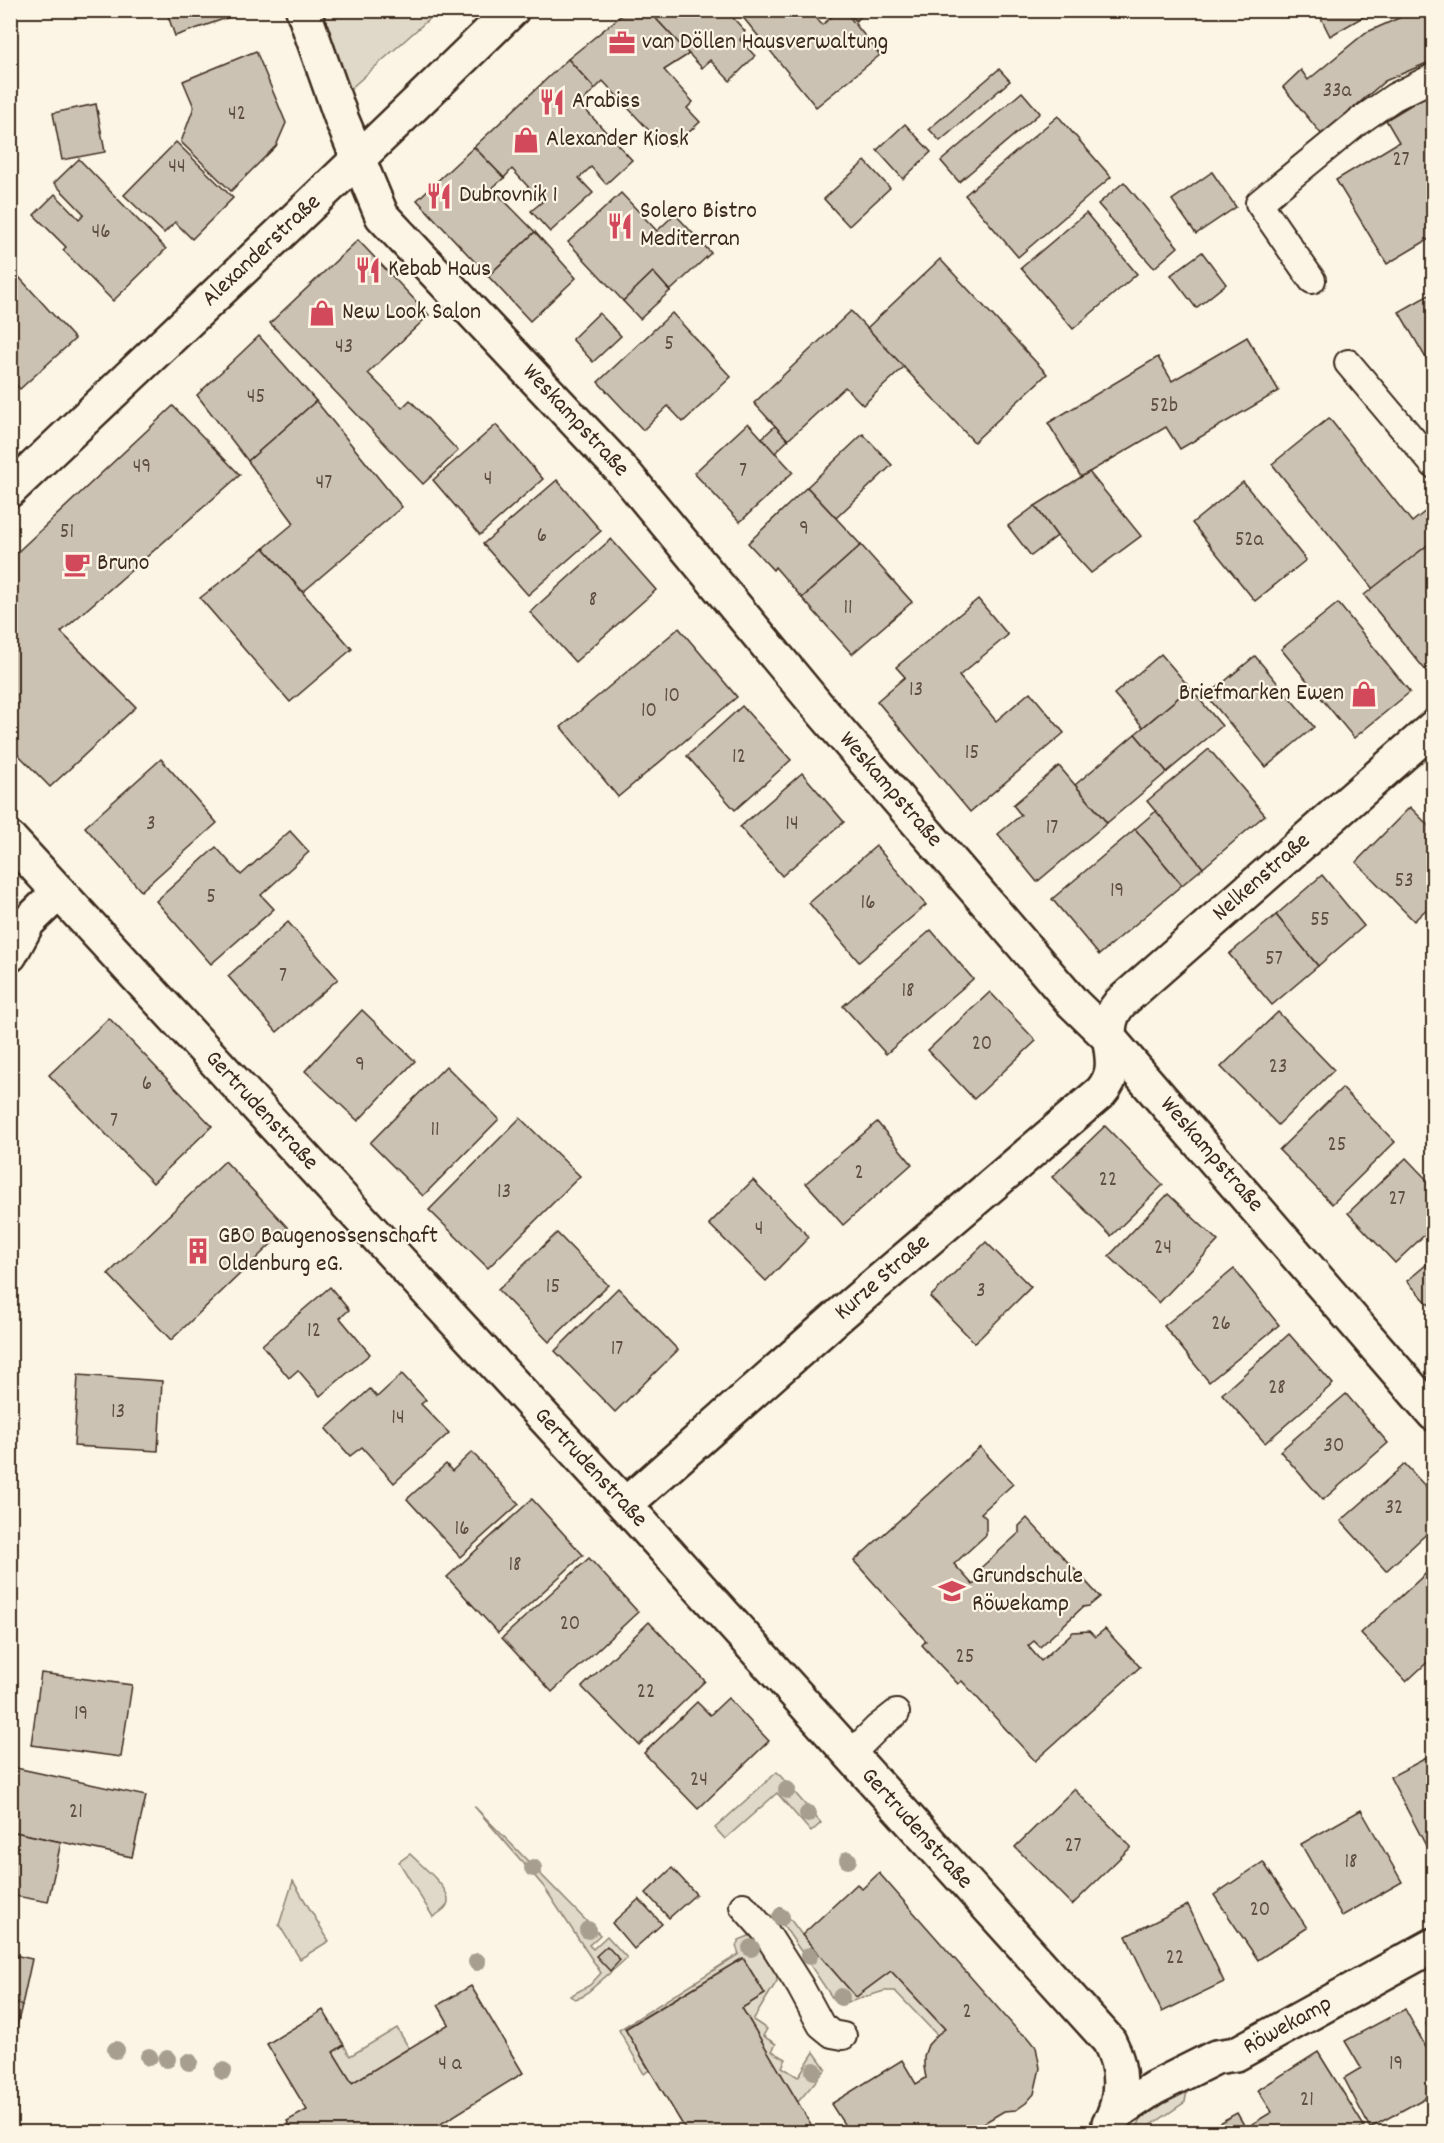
<svg xmlns="http://www.w3.org/2000/svg" width="1444" height="2143" font-family="Dekko,sans-serif">
  <style>
    .green { fill: #e0d8c8; stroke: #8e8173; stroke-width: 1.5 }
    .building { fill: #ccc2b3; stroke: #3b2a1e; stroke-width: 1.5 }
    .lines { fill: none; stroke-linecap: round; stroke-linejoin: round }
    .lane-casing { stroke: #3b2a1e; stroke-width: 30 }
    .street-casing { stroke: #3b2a1e; stroke-width: 38 }
    .secondary-casing { stroke: #3b2a1e; stroke-width: 38 }
    .lane { stroke: #fcf5e5; stroke-width: 26 }
    .street { stroke: #fcf5e5; stroke-width: 33 }
    .secondary { stroke: #fcf5e5; stroke-width: 33 }
    .tree { fill: #a89e8f }
    .labels { text-anchor: middle; dominant-baseline: central; stroke-width: 4.5; stroke-linejoin: round; paint-order: stroke }
    .number-label { font-size: 21px; fill: #5f5043 }
    .poi-label { font-size: 24px; fill: #3b2a1e; stroke: #fcf5e5; text-anchor: start }
    .street-label { font-size: 24px; fill: #3b2a1e; stroke: #fcf5e5 }
  </style>
  <rect width="100%" height="100%" fill="#fcf5e5"/>
  <filter id="ink" filterUnits="userSpaceOnUse"><feTurbulence type="fractalNoise" baseFrequency=".0167" numOctaves="2"/><feDisplacementMap in="SourceGraphic" scale="12" xChannelSelector="R" yChannelSelector="G"/><feConvolveMatrix kernelMatrix="1 2 1 2 8 2 1 2 1" color-interpolation-filters="sRGB"/></filter>
  <g filter="url(#ink)">
    <!-- green -->
    <g class="green">
      <path d="M323,10H438V11L349,90Z"/>
      <path d="M777,1772L821,1823L811,1832L777,1793L725,1839L715,1828Z"/>
      <path d="M474,1806L600,1935L589,1945L593,1949L607,1936L627,1958L582,1997L575,1999L570,1996L590,1985L601,1973L544,1887Z"/>
      <path d="M410,1854C419,1863 450,1888 448,1901C448,1908 439,1913 433,1917L399,1862Z"/>
      <path d="M293,1881L329,1941L300,1959L279,1925Z"/>
      <path d="M781,1907L802,1935L856,1997L891,1971L945,2029L937,2035L895,1991H884L840,2005L835,2002L784,1926L773,1916L776,1910Z"/>
      <path d="M754,1934L777,1972V1981L753,2020L767,2029L763,2036L776,2044L772,2051L786,2059L782,2067L798,2077L814,2052L826,2069L798,2102L742,2008L765,1994L743,1958L625,2028L649,2070L644,2074L619,2030L739,1954L736,1946L739,1940Z"/>
      <path d="M397,2028L409,2048L352,2083L333,2052L344,2045L350,2056Z"/>
      <path d="M1184,2089L1187,2091L1185,2102L1147,2128L1142,2129L1138,2126C1142,2108 1169,2098 1184,2089Z"/>
    </g>
    <!-- building -->
    <g class="building">
      <path d="M166,10H240L241,13L175,36Z"/>
      <path d="M628,10H648L689,54L664,70L693,102L687,108L700,122L675,145L663,133L657,139L603,81L595,89L568,59Z"/>
      <path d="M648,10H726L745,31L740,40L755,56L730,81L710,60L702,68Z"/>
      <path d="M737,10H810L822,25L840,10H844L880,55L816,107Z"/>
      <path d="M846,10H868L856,21Z"/>
      <path d="M1317,10H1375L1330,36Z"/>
      <path d="M1417,10H1434V60L1385,81L1322,135L1283,87L1301,70L1308,80L1365,33Z"/>
      <path d="M256,51L286,123L276,146L231,191L181,142L194,107L183,81Z"/>
      <path d="M568,59L595,89L580,104L632,160L606,184L591,167L579,178L593,193L550,232L531,211L542,202L512,169L504,178L474,147Z"/>
      <path d="M999,69L1010,81L940,141L929,129Z"/>
      <path d="M1434,91V236L1387,264L1336,180L1399,142L1386,120Z"/>
      <path d="M1022,92L1040,113L959,182L941,161Z"/>
      <path d="M96,104L105,152L62,160L53,113Z"/>
      <path d="M1058,116L1111,177L1018,257L965,195Z"/>
      <path d="M905,124L931,152L903,179L877,150Z"/>
      <path d="M176,142L233,198L192,239L175,222L164,233L124,195Z"/>
      <path d="M474,147L504,178L492,188L535,232L488,276L417,200Z"/>
      <path d="M79,159L166,249L113,301L63,250L66,247L34,215L55,194L79,219L84,214L54,183Z"/>
      <path d="M865,161L890,188L849,226L824,199Z"/>
      <path d="M1212,172L1236,207L1196,234L1172,200Z"/>
      <path d="M1124,182L1178,247L1154,268L1098,204Z"/>
      <path d="M621,193L657,231L675,214L711,253L670,291L653,272L623,301L568,242Z"/>
      <path d="M1086,213L1137,274L1073,329L1021,268Z"/>
      <path d="M535,232L576,278L530,321L488,276Z"/>
      <path d="M358,240L429,315L368,373L402,408L410,400L458,451L423,484L270,323Z"/>
      <path d="M1202,252L1226,284L1196,308L1171,275Z"/>
      <path d="M940,259L1047,374L974,442L867,328Z"/>
      <path d="M653,272L670,291L640,319L623,301Z"/>
      <path d="M19,277L75,339L20,389L10,379V285Z"/>
      <path d="M1434,292V372L1399,312Z"/>
      <path d="M851,311L904,367L863,405L845,387L788,440L754,403Z"/>
      <path d="M599,313L621,336L593,362L572,339Z"/>
      <path d="M672,313L731,377L683,422L668,406L643,430L598,382Z"/>
      <path d="M259,336L316,401L248,461L197,395Z"/>
      <path d="M1247,337L1279,391L1180,449L1166,427L1081,477L1048,423L1158,357L1172,381Z"/>
      <path d="M316,401L402,507L303,592L264,548L294,523L248,461Z"/>
      <path d="M173,406L240,475L61,632L136,707L50,787L10,746V559Z"/>
      <path d="M1329,418L1412,522L1432,506L1434,509V540L1373,589L1272,464Z"/>
      <path d="M748,423L793,472L740,522L694,473Z"/>
      <path d="M496,425L543,479L480,535L433,480Z"/>
      <path d="M775,426L788,440L775,453L762,438Z"/>
      <path d="M863,434L892,465L836,518L807,487Z"/>
      <path d="M1089,472L1141,536L1091,573L1057,536L1035,506Z"/>
      <path d="M557,480L601,531L528,595L483,544Z"/>
      <path d="M1243,482L1306,560L1255,601L1192,523Z"/>
      <path d="M807,487L861,545L802,598L775,567L773,570L748,543Z"/>
      <path d="M1035,506L1057,536L1031,556L1008,526Z"/>
      <path d="M611,539L656,590L575,662L530,612Z"/>
      <path d="M1434,540V667L1427,672L1364,595Z"/>
      <path d="M861,545L912,602L852,654L802,598Z"/>
      <path d="M264,548L352,649L290,702L200,598Z"/>
      <path d="M978,599L1008,635L959,676L996,721L1030,692L1064,733L970,812L877,701L905,677L896,667Z"/>
      <path d="M1338,603L1410,692L1354,738L1281,649Z"/>
      <path d="M679,628L737,697L618,797L561,727Z"/>
      <path d="M1161,654L1190,688L1143,727L1114,694Z"/>
      <path d="M1255,656L1314,727L1266,767L1207,696Z"/>
      <path d="M1190,688L1222,726L1167,772L1135,734Z"/>
      <path d="M742,706L791,760L735,810L687,756Z"/>
      <path d="M1135,734L1167,772L1107,823L1075,785Z"/>
      <path d="M1209,749L1265,815L1203,868L1147,801Z"/>
      <path d="M161,759L217,823L141,891L85,827Z"/>
      <path d="M1059,766L1107,823L1037,882L998,834L1021,815L1013,805Z"/>
      <path d="M802,773L844,822L782,876L740,827Z"/>
      <path d="M1410,807L1434,831V902L1414,921L1356,862Z"/>
      <path d="M1156,811L1203,868L1182,885L1135,829Z"/>
      <path d="M1135,829L1182,885L1099,955L1052,899Z"/>
      <path d="M290,831L309,852L261,895L274,909L211,964L156,901L216,847L241,875Z"/>
      <path d="M876,846L926,905L859,962L809,903Z"/>
      <path d="M1322,875L1364,926L1318,966L1276,915Z"/>
      <path d="M1276,915L1318,966L1272,1005L1229,954Z"/>
      <path d="M288,922L338,979L277,1032L228,976Z"/>
      <path d="M931,930L973,979L886,1054L843,1006Z"/>
      <path d="M990,992L1036,1041L974,1099L928,1050Z"/>
      <path d="M362,1010L415,1061L358,1121L305,1071Z"/>
      <path d="M1278,1012L1334,1070L1278,1125L1221,1067Z"/>
      <path d="M109,1018L212,1126L153,1183L49,1075Z"/>
      <path d="M446,1066L499,1119L423,1196L370,1143Z"/>
      <path d="M1342,1088L1395,1142L1332,1204L1279,1150Z"/>
      <path d="M520,1118L580,1176L488,1268L429,1210Z"/>
      <path d="M877,1122L912,1164L843,1225L806,1183Z"/>
      <path d="M1105,1126L1163,1185L1111,1236L1052,1177Z"/>
      <path d="M1406,1158L1434,1187V1226L1395,1263L1348,1213Z"/>
      <path d="M225,1161L288,1228L171,1340L108,1274Z"/>
      <path d="M753,1180L809,1237L766,1281L709,1224Z"/>
      <path d="M1168,1194L1218,1241L1159,1303L1109,1256Z"/>
      <path d="M557,1233L608,1285L549,1342L498,1290Z"/>
      <path d="M986,1242L1031,1287L975,1343L930,1297Z"/>
      <path d="M1434,1258V1310L1407,1281Z"/>
      <path d="M1234,1269L1279,1325L1209,1382L1164,1326Z"/>
      <path d="M330,1287L349,1310L340,1318L370,1354L320,1396L298,1370L289,1378L262,1345Z"/>
      <path d="M618,1288L678,1350L615,1412L555,1351Z"/>
      <path d="M1289,1334L1333,1384L1265,1443L1222,1394Z"/>
      <path d="M402,1374L426,1400L421,1404L449,1433L394,1483L362,1447L350,1456L326,1429L370,1389L377,1397Z"/>
      <path d="M78,1375L162,1381L158,1451L74,1446Z"/>
      <path d="M1346,1394L1388,1443L1323,1500L1280,1451Z"/>
      <path d="M980,1447L1013,1484L981,1513L986,1518V1535L954,1564L973,1585L978,1580L974,1574L1019,1533V1526L1027,1518L1100,1597L1089,1606L1083,1607L1040,1647L1034,1641L1028,1646L1041,1661L1073,1632L1089,1631L1095,1637L1105,1629L1140,1667L1035,1761L962,1681L958,1684L940,1665L922,1645L926,1641L854,1561Z"/>
      <path d="M472,1452L519,1504L460,1557L407,1499L446,1464L452,1471Z"/>
      <path d="M1405,1464L1434,1496V1527L1386,1571L1341,1521Z"/>
      <path d="M532,1499L583,1555L498,1633L447,1577Z"/>
      <path d="M589,1558L638,1612L552,1692L502,1638Z"/>
      <path d="M1434,1566V1656L1406,1682L1361,1633Z"/>
      <path d="M649,1622L705,1681L639,1745L582,1687Z"/>
      <path d="M41,1673L132,1685L121,1757L31,1745Z"/>
      <path d="M728,1698L769,1741L698,1809L644,1753L697,1702L710,1715Z"/>
      <path d="M1434,1754V1858L1433,1859L1390,1777Z"/>
      <path d="M16,1768L146,1796L132,1857L10,1831V1794Z"/>
      <path d="M1074,1789L1131,1847L1072,1905L1015,1847Z"/>
      <path d="M1361,1810L1402,1882L1342,1916L1301,1844Z"/>
      <path d="M10,1831L61,1842L48,1902L10,1895Z"/>
      <path d="M1263,1862L1307,1928L1258,1960L1214,1895Z"/>
      <path d="M672,1868L696,1894L669,1918L646,1893Z"/>
      <path d="M879,1873L1019,2032L1028,2037L1036,2047L1040,2068L1034,2094L1026,2103L1016,2110L1004,2111L969,2132H849L831,2104L902,2060L916,2084L926,2078L924,2067V2056L928,2045L937,2035L945,2029L891,1971L856,1997L802,1935L857,1884L862,1889Z"/>
      <path d="M639,1899L662,1924L634,1949L612,1923Z"/>
      <path d="M1188,1905L1224,1982L1162,2012L1126,1936Z"/>
      <path d="M607,1946L620,1960L610,1971L596,1956Z"/>
      <path d="M10,1954L32,1959L22,2005L10,2002Z"/>
      <path d="M743,1958L765,1994L742,2008L815,2131L812,2132H687L625,2029Z"/>
      <path d="M471,1986L523,2073L428,2132H294L287,2121L307,2110L267,2044L323,2010L344,2045L333,2052L352,2083L449,2024L438,2005Z"/>
      <path d="M10,2002L22,2005L10,2056Z"/>
      <path d="M1405,2009L1434,2062V2093L1370,2128L1344,2078L1361,2068L1345,2041Z"/>
      <path d="M1434,2020V2039L1426,2024Z"/>
      <path d="M1318,2052L1364,2126L1355,2132H1258L1252,2124L1272,2112L1258,2090Z"/>
      <path d="M1237,2113L1248,2132H1195L1201,2126L1206,2130Z"/>
    </g>
    <g class="lines">
      <!-- lane casing -->
      <g class="lane-casing">
        <g id="lane">
          <path d="M1312,280L1259,203L1358,122L1394,97L1434,77"/>
          <path d="M1348,363L1434,465"/>
          <path d="M849,1756L877,1728L896,1713"/>
          <path d="M743,1906L765,1931L800,1986L821,2025L832,2034L843,2036"/>
        </g>
      </g>
      <!-- street casing -->
      <g class="street-casing">
        <g id="street">
          <path d="M303,10L342,120L382,216L627,476L820,709L1073,1003L1109,1038L1153,1089L1434,1414"/>
          <path d="M10,839L625,1505L1109,2041C1120,2062 1123,2082 1117,2105C1114,2115 1110,2123 1108,2132"/>
          <path d="M10,955L28,922L59,892"/>
          <path d="M625,1505L842,1313L1101,1092C1129,1060 1093,1035 1120,1003L1434,727"/>
          <path d="M1109,2123L1122,2109L1154,2088L1216,2057L1236,2054L1434,1945"/>
        </g>
      </g>
      <!-- secondary casing -->
      <g class="secondary-casing">
        <path id="secondary" d="M10,490C178,330 347,172 512,10"/>
      </g>
      <!-- lane -->
      <use href="#lane" class="lane"/>
      <!-- street -->
      <use href="#street" class="street"/>
      <!-- secondary -->
      <use href="#secondary" class="secondary"/>
    </g>
    <!-- trees -->
    <g class="tree">
      <circle cx="787" cy="1790" r="9"/>
      <circle cx="808" cy="1814" r="9"/>
      <circle cx="848" cy="1860" r="9"/>
      <circle cx="533" cy="1868" r="9"/>
      <circle cx="781" cy="1917" r="9"/>
      <circle cx="588" cy="1930" r="9"/>
      <circle cx="751" cy="1948" r="9"/>
      <circle cx="809" cy="1956" r="9"/>
      <circle cx="477" cy="1962" r="9"/>
      <circle cx="841" cy="1997" r="9"/>
      <circle cx="116" cy="2050" r="9"/>
      <circle cx="149" cy="2057" r="9"/>
      <circle cx="167" cy="2059" r="9"/>
      <circle cx="189" cy="2062" r="9"/>
      <circle cx="223" cy="2071" r="9"/>
      <circle cx="814" cy="2071" r="9"/>
    </g>
  </g>
  <!-- icons -->
  <defs>
    <g id="office-bare" transform="scale(2.07)"><path d="M-6-3h4V-5.5h4V-3h4V5H-6ZM-1-4.5V-3h2v-1.5ZM-6 0V1H6V0Z" fill="#d1495b" stroke="#fcf5e5" stroke-width="2.5" paint-order="stroke"/></g>
    <g id="restaurant-bare" transform="scale(2.07)"><path d="M-5-6h1v4h1v-4h1v4h1v-4h1v5L-1.5 .5V6h-2V.5L-5-1ZM5-6V6H3V1.5H1.5Q1.5-4 5-6Z" fill="#d1495b" stroke="#fcf5e5" stroke-width="2.5" paint-order="stroke"/></g>
    <g id="shop-bare" transform="scale(2.07)"><path d="M-5-2.5h2.3a2.7 3.5 0 0 1 5.4 0H5L5.5 6h-11ZM-1.5-2.5h3a1.5 2.3 0 0 0-3 0Z" fill="#d1495b" stroke="#fcf5e5" stroke-width="2.5" paint-order="stroke"/></g>
    <g id="cafe-bare" transform="scale(2.07)"><path d="M-5.5-4.5H6V0H3Q3 3.5 0 3.5H-2.5Q-5.5 3.5-5.5 0ZM3-3.2v2h1.7v-2ZM-6 4.5H4V6H-6Z" fill="#d1495b" stroke="#fcf5e5" stroke-width="2.5" paint-order="stroke"/></g>
    <g id="building-bare" transform="scale(2.07)"><path d="M-4-6H4V6H1V3H-1V6H-4ZM-2.5-4.3h1.7v1.8h-1.7ZM.8-4.3h1.7v1.8H.8ZM-2.5-1h1.7V.8h-1.7ZM.8-1h1.7V.8H.8Z" fill="#d1495b" stroke="#fcf5e5" stroke-width="2.5" paint-order="stroke"/></g>
    <g id="school-bare" transform="scale(2.07)"><path d="M0-5L7-2L0 1L-7-2ZM-4 1L0 2.5L4 1V4Q0 6-4 4Z" fill="#d1495b" stroke="#fcf5e5" stroke-width="2.5" paint-order="stroke"/></g>
  </defs>
  <g fill-rule="evenodd">
    <use href="#office-bare" x="622" y="43"/>
    <use href="#restaurant-bare" x="552" y="102"/>
    <use href="#shop-bare" x="526" y="140"/>
    <use href="#restaurant-bare" x="439" y="196"/>
    <use href="#restaurant-bare" x="620" y="226"/>
    <use href="#restaurant-bare" x="368" y="270"/>
    <use href="#shop-bare" x="322" y="313"/>
    <use href="#cafe-bare" x="77" y="564"/>
    <use href="#shop-bare" x="1364" y="694"/>
    <use href="#building-bare" x="198" y="1251"/>
    <use href="#school-bare" x="952" y="1591"/>
  </g>
  <g class="labels">
    <!-- number labels -->
    <g class="number-label">
      <text x="1337" y="92">33a</text>
      <text x="237" y="115">42</text>
      <text x="1401" y="161">27</text>
      <text x="177" y="168">44</text>
      <text x="101" y="233">46</text>
      <text x="669" y="345">5</text>
      <text x="344" y="348">43</text>
      <text x="256" y="398">45</text>
      <text x="1164" y="407">52b</text>
      <text x="142" y="468">49</text>
      <text x="743" y="472">7</text>
      <text x="488" y="480">4</text>
      <text x="324" y="484">47</text>
      <text x="804" y="530">9</text>
      <text x="67" y="533">51</text>
      <text x="542" y="537">6</text>
      <text x="1249" y="541">52a</text>
      <text x="593" y="601">8</text>
      <text x="848" y="609">11</text>
      <text x="916" y="691">13</text>
      <text x="672" y="697">10</text>
      <text x="649" y="712">10</text>
      <text x="972" y="754">15</text>
      <text x="739" y="758">12</text>
      <text x="151" y="825">3</text>
      <text x="792" y="825">14</text>
      <text x="1052" y="829">17</text>
      <text x="1404" y="882">53</text>
      <text x="1117" y="892">19</text>
      <text x="211" y="898">5</text>
      <text x="868" y="904">16</text>
      <text x="1320" y="921">55</text>
      <text x="1274" y="960">57</text>
      <text x="283" y="977">7</text>
      <text x="908" y="992">18</text>
      <text x="982" y="1045">20</text>
      <text x="360" y="1066">9</text>
      <text x="1278" y="1068">23</text>
      <text x="147" y="1085">6</text>
      <text x="114" y="1122">7</text>
      <text x="435" y="1131">11</text>
      <text x="1337" y="1146">25</text>
      <text x="859" y="1174">2</text>
      <text x="1108" y="1181">22</text>
      <text x="504" y="1193">13</text>
      <text x="1397" y="1200">27</text>
      <text x="759" y="1230">4</text>
      <text x="1163" y="1249">24</text>
      <text x="553" y="1288">15</text>
      <text x="981" y="1292">3</text>
      <text x="1221" y="1325">26</text>
      <text x="314" y="1332">12</text>
      <text x="617" y="1350">17</text>
      <text x="1277" y="1389">28</text>
      <text x="118" y="1413">13</text>
      <text x="398" y="1419">14</text>
      <text x="1334" y="1447">30</text>
      <text x="1394" y="1509">32</text>
      <text x="462" y="1530">16</text>
      <text x="515" y="1566">18</text>
      <text x="570" y="1625">20</text>
      <text x="965" y="1658">25</text>
      <text x="646" y="1693">22</text>
      <text x="81" y="1715">19</text>
      <text x="699" y="1781">24</text>
      <text x="76" y="1813">21</text>
      <text x="1073" y="1847">27</text>
      <text x="1351" y="1863">18</text>
      <text x="1260" y="1911">20</text>
      <text x="1175" y="1959">22</text>
      <text x="967" y="2013">2</text>
      <text x="450" y="2065">4 a</text>
      <text x="1396" y="2065">19</text>
      <text x="1307" y="2101">21</text>
    </g>
    <!-- poi labels -->
    <g class="poi-label">
      <text x="642" y="43">van Döllen Hausverwaltung</text>
      <text x="572" y="102">Arabiss</text>
      <text x="546" y="140">Alexander Kiosk</text>
      <text x="459" y="196">Dubrovnik 1</text>
      <text x="640" y="212">Solero Bistro<tspan x="640" dy="28">Mediterran</tspan></text>
      <text x="388" y="270">Kebab Haus</text>
      <text x="342" y="313">New Look Salon</text>
      <text x="97" y="564">Bruno</text>
      <text x="1344" y="694" text-anchor="end">Briefmarken Ewen</text>
      <text x="218" y="1237">GBO Baugenossenschaft<tspan x="218" dy="28">Oldenburg eG.</tspan></text>
      <text x="972" y="1577">Grundschule<tspan x="972" dy="28">Röwekamp</tspan></text>
    </g>
    <!-- street labels -->
    <g class="street-label">
      <text transform="translate(262 251) rotate(-43)">Alexanderstraße</text>
      <text transform="translate(575 421) rotate(47)">Weskampstraße</text>
      <text transform="translate(890 790) rotate(49)">Weskampstraße</text>
      <text transform="translate(1262 878) rotate(-41)">Nelkenstraße</text>
      <text transform="translate(261 1111) rotate(47)">Gertrudenstraße</text>
      <text transform="translate(1211 1155) rotate(49)">Weskampstraße</text>
      <text transform="translate(883 1278) rotate(-41)">Kurze Straße</text>
      <text transform="translate(590 1468) rotate(47)">Gertrudenstraße</text>
      <text transform="translate(916 1829) rotate(48)">Gertrudenstraße</text>
      <text transform="translate(1288 2026) rotate(-29)">Röwekamp</text>
    </g>
  </g>
  <!-- margin -->
  <rect width="1444" height="2143" fill="none" stroke="#fcf5e5" stroke-width="36"/>
  <rect x="18" y="18" width="1408" height="2107" fill="none" stroke="#3b2a1e" stroke-width="2" filter="url(#ink)"/>
</svg>
